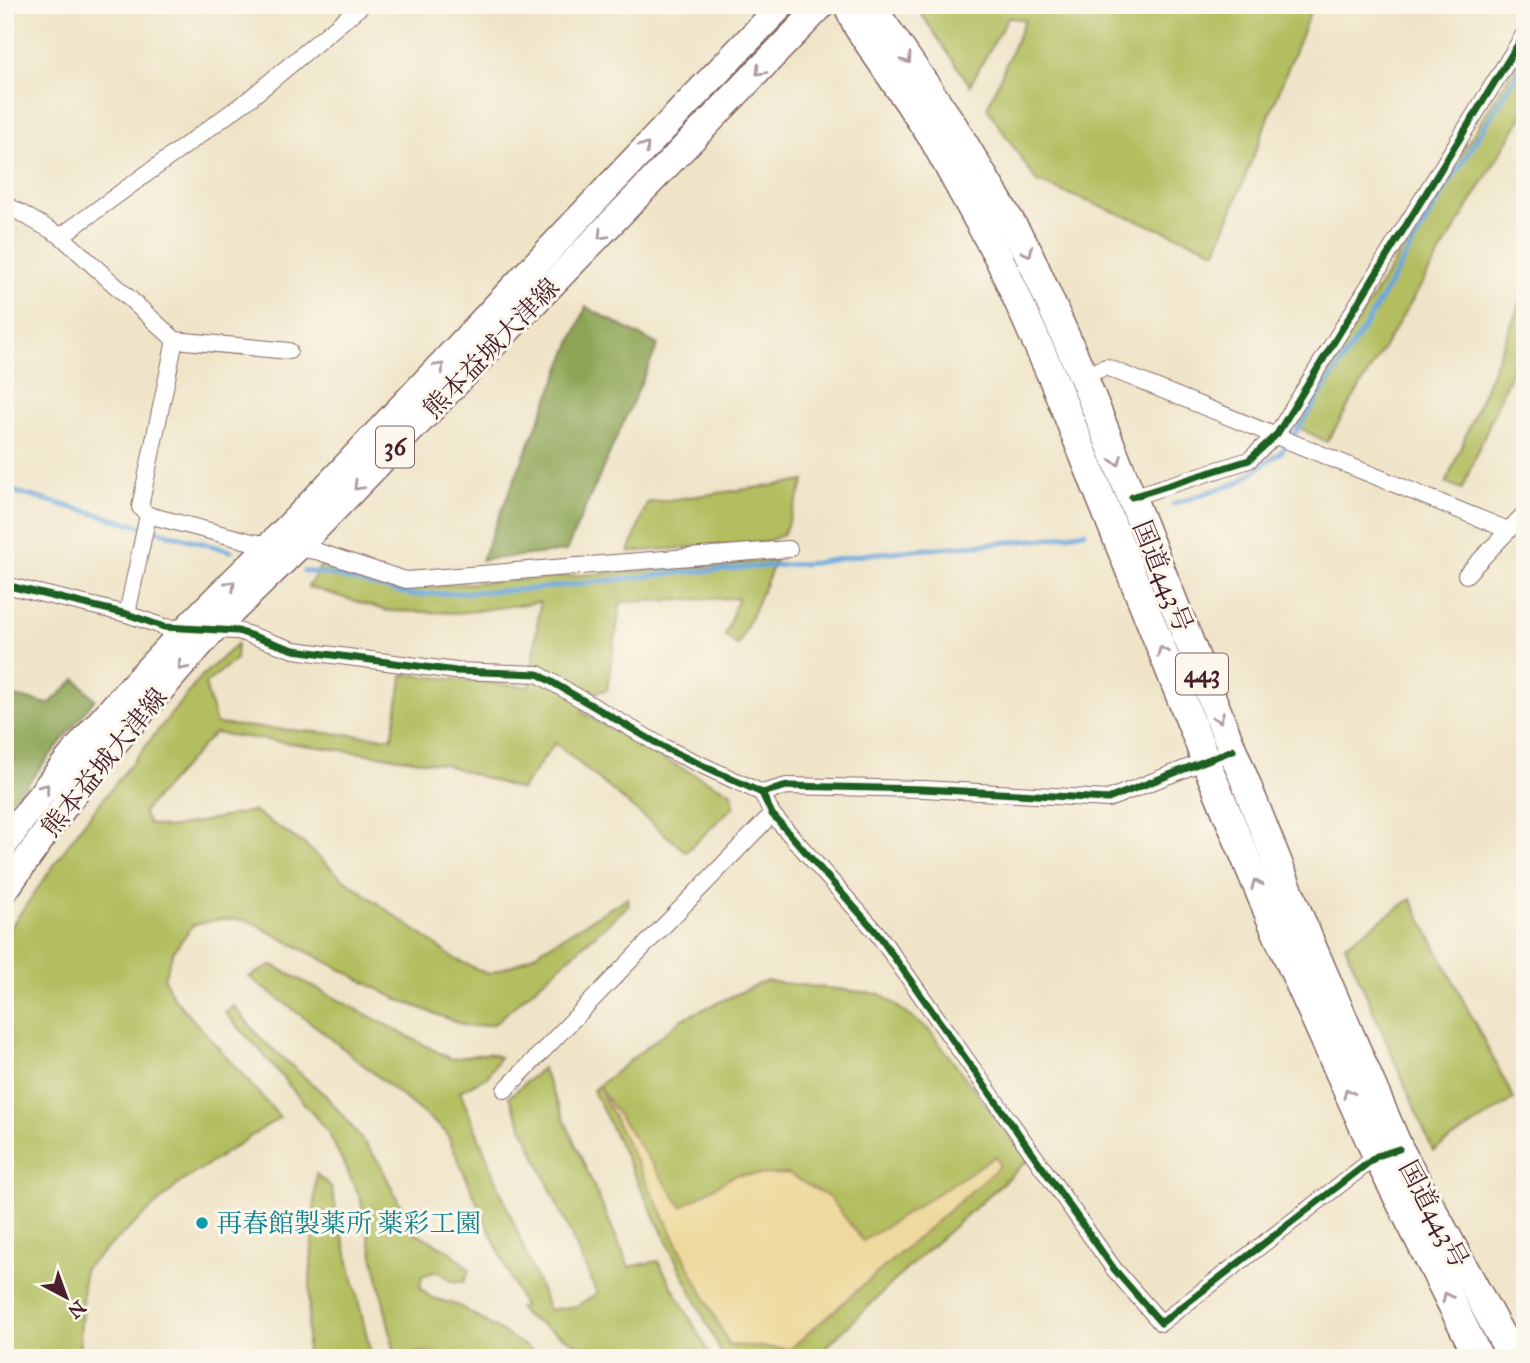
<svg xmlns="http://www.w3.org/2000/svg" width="1530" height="1363" font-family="'IM FELL Great Primer','Noto Serif JP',serif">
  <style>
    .green { fill: #b2be5f; stroke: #7e6e45; stroke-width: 2 }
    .forest { fill: #8da556; stroke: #6c6240; stroke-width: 2 }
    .sand { fill: #eeda9e; stroke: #9c7c64; stroke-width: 2 }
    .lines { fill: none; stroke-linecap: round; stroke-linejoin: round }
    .stream { stroke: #6aa6db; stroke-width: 5 }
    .minor-casing { stroke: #846462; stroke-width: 18 }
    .primary-casing { stroke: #846462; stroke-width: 29 }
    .trunk-casing { stroke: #846462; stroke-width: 31 }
    .minor { stroke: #fff; stroke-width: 16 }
    .primary { stroke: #fff; stroke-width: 26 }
    .trunk { stroke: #fff; stroke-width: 28 }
    .cycleway-casing { stroke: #fbf7ec; stroke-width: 11 }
    .cycleway { stroke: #1b5e20; stroke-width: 7 }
    .oneway { stroke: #ae9aa0 }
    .culture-dot { fill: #0f9aa8; stroke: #fbf7ec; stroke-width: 2.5 }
    .labels { text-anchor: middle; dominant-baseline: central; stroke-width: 6; stroke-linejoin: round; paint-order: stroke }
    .shield { fill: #fbf7ec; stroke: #7f6065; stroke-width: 2 }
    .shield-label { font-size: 24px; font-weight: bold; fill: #4a1f2b }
    .street-label { font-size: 26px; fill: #4a1f2b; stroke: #fbf7ec }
    .culture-label { font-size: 26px; fill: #0d838f; stroke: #fbf7ec; text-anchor: start }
  </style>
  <rect width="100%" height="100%" fill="#fbf7ec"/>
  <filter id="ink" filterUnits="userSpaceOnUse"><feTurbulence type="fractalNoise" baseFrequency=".0143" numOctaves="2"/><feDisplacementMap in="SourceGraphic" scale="14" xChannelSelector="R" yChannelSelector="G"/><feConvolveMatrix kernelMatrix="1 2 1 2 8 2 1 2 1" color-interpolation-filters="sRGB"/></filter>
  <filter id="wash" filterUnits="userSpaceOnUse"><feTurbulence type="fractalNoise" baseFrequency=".00686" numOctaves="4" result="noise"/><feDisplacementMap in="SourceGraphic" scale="28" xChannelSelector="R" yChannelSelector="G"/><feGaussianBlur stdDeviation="1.57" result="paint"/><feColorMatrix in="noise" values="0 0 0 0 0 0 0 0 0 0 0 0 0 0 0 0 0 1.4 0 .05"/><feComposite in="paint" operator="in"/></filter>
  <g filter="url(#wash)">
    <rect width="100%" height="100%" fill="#efe4c7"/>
    <!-- green -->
    <g class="green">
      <path d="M915,5H1313L1216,251L1037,182L987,108L1025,20L1008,17L970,85Z"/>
      <path d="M1525,50V112L1327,442L1294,425Z"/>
      <path d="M1525,292V339L1462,489L1446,483Z"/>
      <path d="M805,481L783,535L766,542L629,552L647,503Z"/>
      <path d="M776,560L738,646L725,636L738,598L621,602L607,690L587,694L582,712L657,756L732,793L734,806L686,852L555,743L521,790L443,764L214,733L143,812L149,824L169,828L253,811L303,843L340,876L455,959L488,974L521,962L627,898L629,905L494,1024L469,1027L397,999L247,920L221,919L193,925L173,952L164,978L173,997L280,1117L180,1183L84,1269L79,1358H5V935L82,825L201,677L237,644L236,659L205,684L216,724L392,738L403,674L530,687L540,602L459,613L388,611L308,587L323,562L409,588Z"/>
      <path d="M1411,899L1514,1099L1433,1151L1345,945Z"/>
      <path d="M272,965L451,1059L489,1053L500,1057L487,1077L460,1091L549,1310L577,1306L597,1293L509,1097L542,1068L629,1267L658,1261L712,1358H602L527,1317L518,1308L523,1306L446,1132L318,1028L249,977Z"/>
      <path d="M765,981L880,994L929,1030L1028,1160L912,1264L815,1358L723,1357L593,1090L682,1019Z"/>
      <path d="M233,1005L261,1039L326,1096L352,1127L379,1162L413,1231L451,1252L470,1270L464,1282L452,1281L437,1271L422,1276L420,1288L430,1297L459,1306L545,1358H454L421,1352L396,1358L360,1197L328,1132L257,1047L225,1013Z"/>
      <path d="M316,1174L331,1187L372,1358H306Z"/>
    </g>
    <!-- forest -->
    <g class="forest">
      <path d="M586,307L658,345L566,551L481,560Z"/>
      <path d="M76,679L95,699L5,812V694L49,704Z"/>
    </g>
    <!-- sand -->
    <path class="sand" d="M598,1086L682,1207L735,1175L788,1174L830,1198L863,1241L996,1156L1000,1166L790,1349L729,1345Z"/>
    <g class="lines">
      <!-- stream -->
      <g class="stream">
        <path d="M5,489L231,551"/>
        <path d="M1173,504L1239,482L1281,452L1298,429L1364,328L1434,208L1525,61"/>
        <path d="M304,571L333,575L413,595L534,589L675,573L814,563L868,554L1045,539L1085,532"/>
      </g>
    </g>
  </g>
  <g filter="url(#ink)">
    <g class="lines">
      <!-- minor casing -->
      <g class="minor-casing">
        <g id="minor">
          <path d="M5,204L61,236L175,340L140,507L148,515L127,614"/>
          <path d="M61,236L248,100L362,5"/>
          <path d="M175,340L289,351"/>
          <path d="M1083,376L1106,367L1508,530"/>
          <path d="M1132,497L1249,460L1277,434L1525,33"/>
          <path d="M148,515L252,542L316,551L406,580L789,549"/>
          <path d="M1466,575L1525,513"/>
          <path d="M5,585L127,614L164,627L189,629"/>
          <path d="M212,630L238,631L294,650L456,671L538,674L665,748L762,793L787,786L923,789L1108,799L1233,750"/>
          <path d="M762,793L772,814L877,933L1114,1269L1161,1323L1377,1156L1383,1154"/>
          <path d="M505,1090L772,814"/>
        </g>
      </g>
      <!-- primary casing -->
      <g class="primary-casing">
        <g id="primary">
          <path d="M5,844C58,766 121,696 186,629C226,587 269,548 308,506C466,339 622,170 782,5"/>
          <path d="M5,890L66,804L105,754L213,630L297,548L822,5"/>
        </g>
      </g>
      <!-- trunk casing -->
      <g class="trunk-casing">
        <g id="trunk">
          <path d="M848,5L858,27L933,138L999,258L1054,381L1200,745L1205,760L1276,931L1377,1156L1479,1358"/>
          <path d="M866,5L875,12L952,124L1027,250L1083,376L1301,921L1399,1149L1513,1358"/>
        </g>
      </g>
      <!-- minor -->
      <use href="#minor" class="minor"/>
      <!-- primary -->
      <use href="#primary" class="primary"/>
      <!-- trunk -->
      <use href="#trunk" class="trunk"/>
      <!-- cycleway casing -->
      <g class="cycleway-casing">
        <g id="cycleway">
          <path d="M1132,497L1249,460L1277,434L1525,33"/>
          <path d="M5,585L127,614L164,627L238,631L294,650L456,671L538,674L665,748L762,793L787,786L923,789L1108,799L1233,750"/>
          <path d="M762,793L772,814L877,933L1114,1269L1161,1323L1377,1156L1399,1149"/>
        </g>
      </g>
      <!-- cycleway -->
      <use href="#cycleway" class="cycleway"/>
    </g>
    <!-- one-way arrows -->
    <defs><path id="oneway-chevron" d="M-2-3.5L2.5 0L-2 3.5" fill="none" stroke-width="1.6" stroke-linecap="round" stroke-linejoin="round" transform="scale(1.75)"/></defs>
    <g class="oneway">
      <use href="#oneway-chevron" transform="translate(907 59) rotate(55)"/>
      <use href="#oneway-chevron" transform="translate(760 71) rotate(134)"/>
      <use href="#oneway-chevron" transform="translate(645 147) rotate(-46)"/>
      <use href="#oneway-chevron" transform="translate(602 235) rotate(134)"/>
      <use href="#oneway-chevron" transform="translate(1028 252) rotate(63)"/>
      <use href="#oneway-chevron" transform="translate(440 367) rotate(-47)"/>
      <use href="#oneway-chevron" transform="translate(1117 461) rotate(68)"/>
      <use href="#oneway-chevron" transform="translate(358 486) rotate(134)"/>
      <use href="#oneway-chevron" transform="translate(231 585) rotate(-44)"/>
      <use href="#oneway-chevron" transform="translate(1162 651) rotate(-112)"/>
      <use href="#oneway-chevron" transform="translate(182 666) rotate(131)"/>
      <use href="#oneway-chevron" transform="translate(1219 718) rotate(68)"/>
      <use href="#oneway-chevron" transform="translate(45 788) rotate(-51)"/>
      <use href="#oneway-chevron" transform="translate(1256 884) rotate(-113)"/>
      <use href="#oneway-chevron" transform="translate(1348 1093) rotate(-114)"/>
      <use href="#oneway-chevron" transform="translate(1447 1297) rotate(-116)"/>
    </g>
  </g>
  <!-- markers -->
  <circle class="culture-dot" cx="202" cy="1223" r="7"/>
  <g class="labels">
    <!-- shield labels -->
    <g class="shield">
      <rect x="376" y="426.5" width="38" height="41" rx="5"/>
      <rect x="1176" y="653.5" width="52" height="41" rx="5"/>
    </g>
    <g class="shield-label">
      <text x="395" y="447">36</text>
      <text x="1202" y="674">443</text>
    </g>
    <!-- street labels -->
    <g class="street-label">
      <text transform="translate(491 348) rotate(-46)">熊本益城大津線</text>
      <text transform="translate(1163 576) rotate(68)">国道443号</text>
      <text transform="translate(104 762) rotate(-51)">熊本益城大津線</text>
      <text transform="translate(1434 1214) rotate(62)">国道443号</text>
    </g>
    <!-- culture labels -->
    <g class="culture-label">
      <text x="216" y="1223">再春館製薬所 薬彩工園</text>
    </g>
  </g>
  <!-- margin -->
  <rect width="1530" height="1363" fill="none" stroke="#fbf7ec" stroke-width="28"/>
  <!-- north arrow -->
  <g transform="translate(66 1297) rotate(139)" stroke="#fbf7ec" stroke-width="5" paint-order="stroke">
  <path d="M0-5L12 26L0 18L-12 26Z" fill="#4a1f2b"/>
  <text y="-10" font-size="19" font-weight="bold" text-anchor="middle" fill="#4a1f2b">N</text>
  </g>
</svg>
